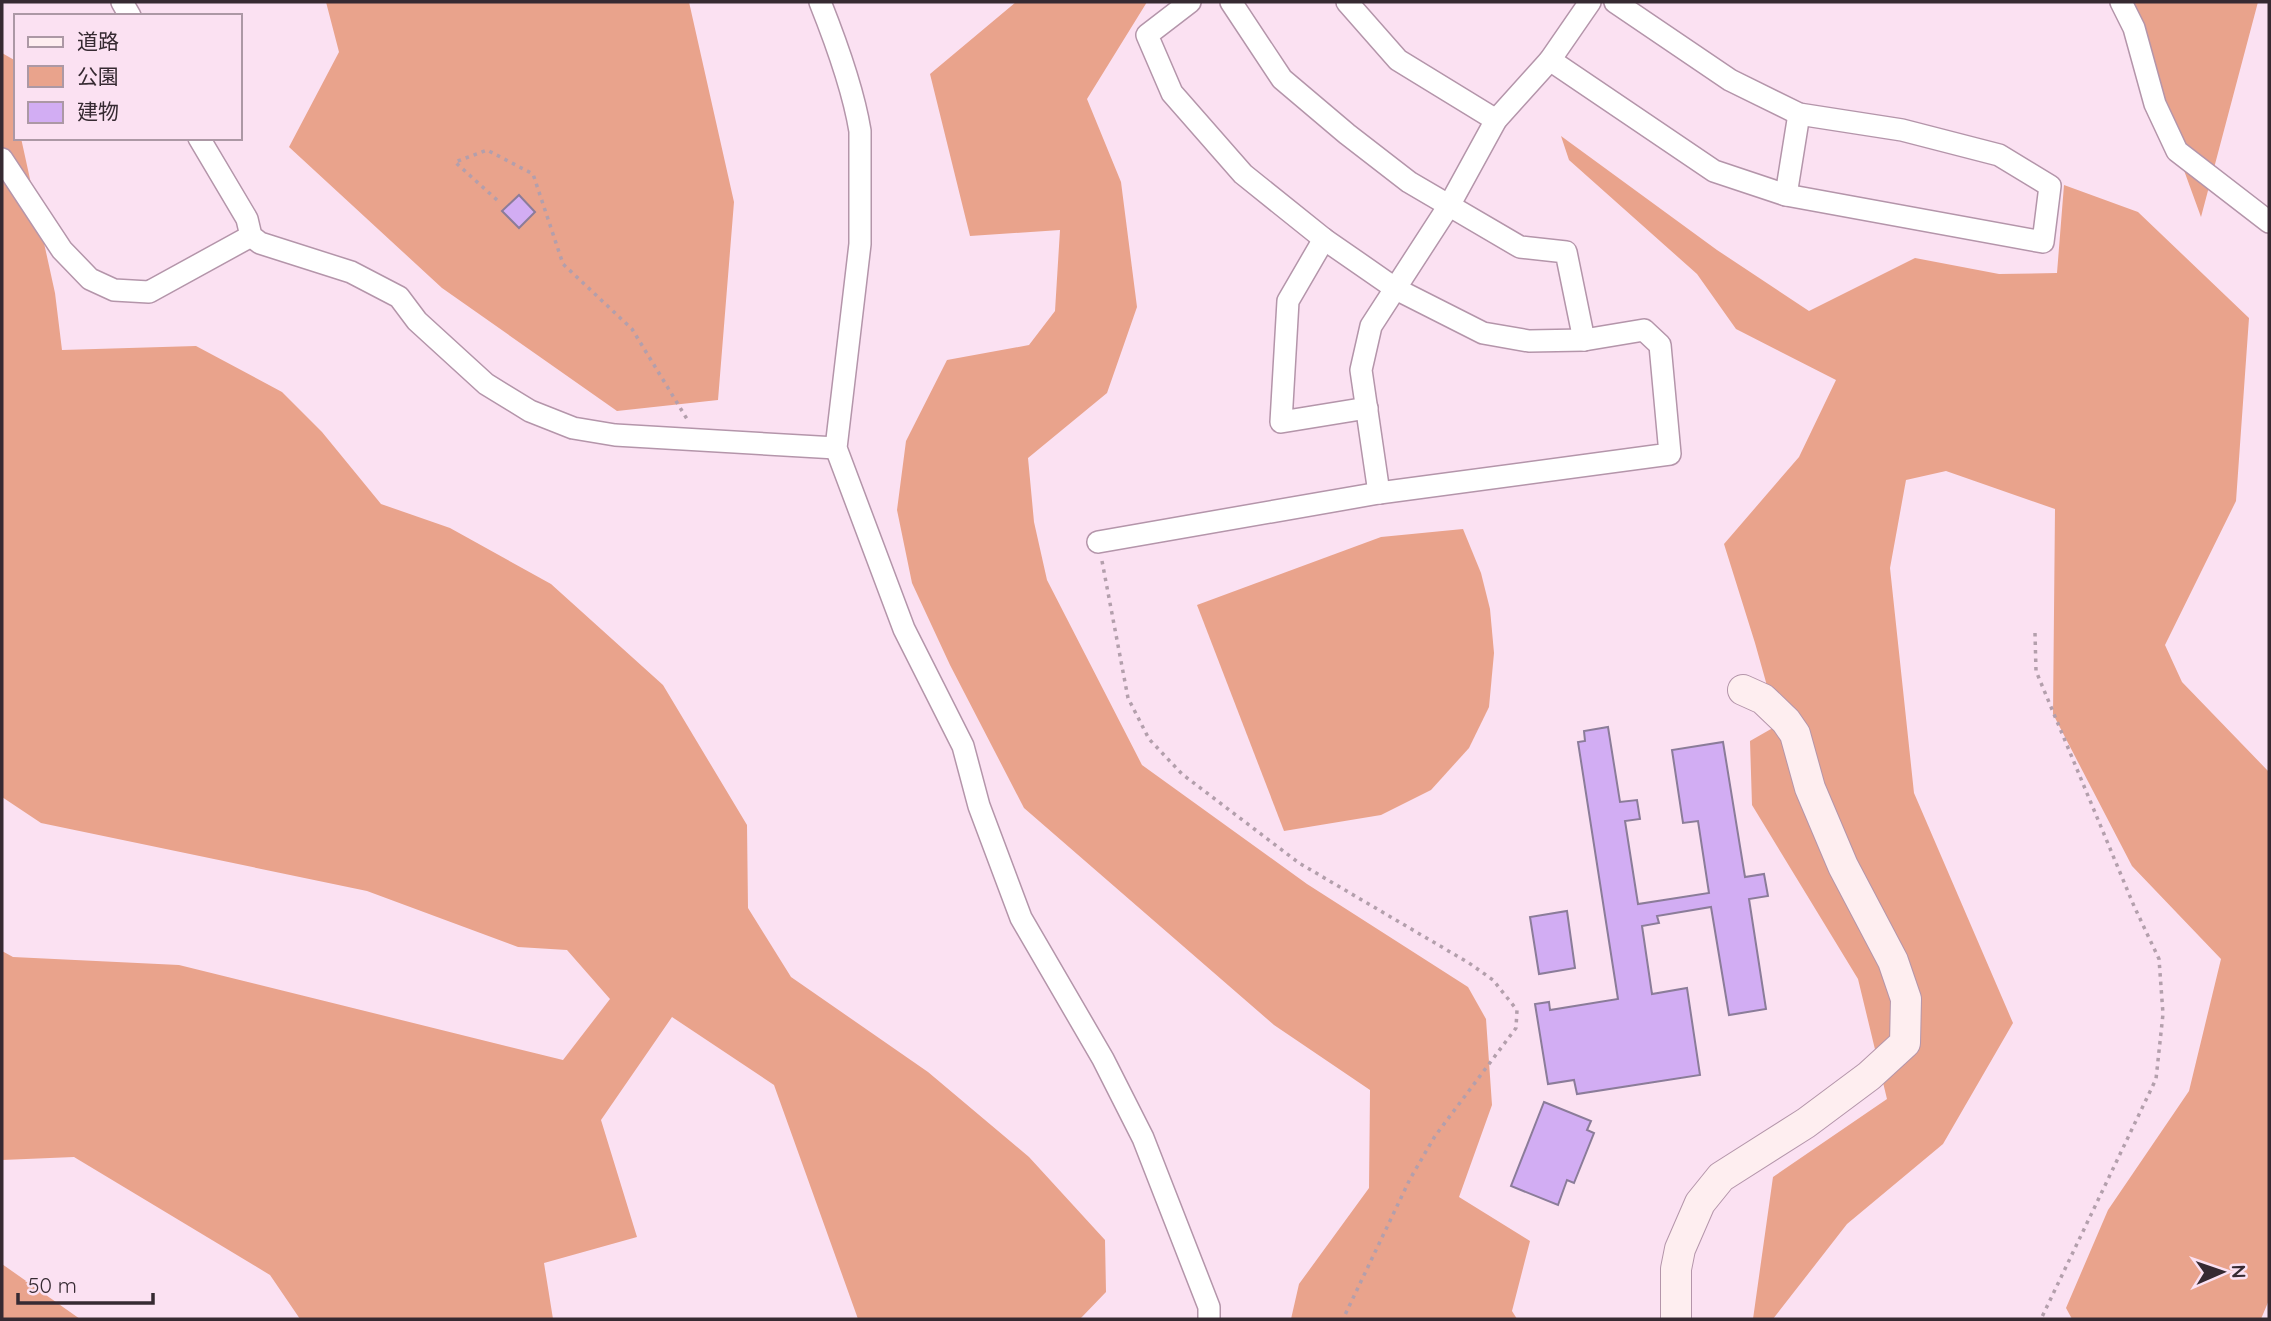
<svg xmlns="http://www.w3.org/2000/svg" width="2271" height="1321" font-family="Quicksand,'Noto Sans JP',sans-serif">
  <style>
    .green { fill: #e9a38c }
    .building { fill: #d2adf3; stroke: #8b7c99; stroke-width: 2 }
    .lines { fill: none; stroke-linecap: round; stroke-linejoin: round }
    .street-casing { stroke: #b495aa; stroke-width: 24 }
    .secondary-casing { stroke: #b495aa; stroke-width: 32 }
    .path { stroke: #b39fac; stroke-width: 3.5; stroke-dasharray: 3.5 5; stroke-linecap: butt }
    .street { stroke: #fff; stroke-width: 21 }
    .secondary { stroke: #feeef0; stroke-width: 30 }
  </style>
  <rect width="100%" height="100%" fill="#fbe1f2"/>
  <!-- green -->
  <g class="green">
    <path d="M326,2H689L734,202L718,400L617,411L442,288L289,147L339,52Z"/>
    <path d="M1016,2H1147L1087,99L1121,182L1137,307L1107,393L1028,458L1034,522L1047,580L1142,765L1307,884L1468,987L1486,1019L1492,1105L1459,1197L1530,1241L1512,1311L1517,1319H1291L1299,1284L1369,1188L1370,1090L1274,1025L1024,808L950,665L912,583L897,510L906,441L947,360L1029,345L1055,311L1060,230L970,236L930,74Z"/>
    <path d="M2118,2H2258L2201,217L2154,88Z"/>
    <path d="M2,53L16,61V138H21L55,293L62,350L196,346L282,392L322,432L381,504L450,528L551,584L663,685L747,825L748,908L791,977L928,1072L1029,1157L1105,1240L1106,1292L1080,1319H858L774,1085L672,1017L601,1120L637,1237L544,1263L553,1319H300L270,1275L74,1157L2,1160V951L13,957L179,965L563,1060L610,999L567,950L518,947L367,891L41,823L2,797Z"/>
    <path d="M1561,136L1717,250L1809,311L1915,258L1999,274L2057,273L2064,185L2138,212L2249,318L2236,501L2165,645L2182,682L2269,772V1300L2261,1319H2072L2066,1308L2108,1210L2189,1091L2221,959L2132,866L2053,714L2055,509L1946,471L1906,480L1890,568L1914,793L2013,1023L1943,1144L1847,1224L1773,1319H1753L1773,1177L1887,1099L1858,979L1752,805L1750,741L1778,725L1755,643L1724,544L1799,457L1836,380L1736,329L1697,274L1569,160Z"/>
    <path d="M1463,529L1481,573L1490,609L1494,653L1489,707L1469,748L1431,790L1381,815L1284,831L1197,605L1381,537Z"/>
    <path d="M2,1264L80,1319H81H2Z"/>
  </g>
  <!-- building -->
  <g class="building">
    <path d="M519,195L535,212L519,228L502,211Z"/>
    <path d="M1608,727L1620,802L1637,800L1640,819L1625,821L1638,904L1709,893L1698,821L1683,823L1672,750L1723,742L1745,877L1764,874L1768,896L1749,899L1766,1009L1729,1015L1711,907L1657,916L1659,923L1642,926L1652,994L1687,988L1700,1075L1577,1094L1574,1080L1548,1084L1535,1004L1549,1002L1550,1010L1618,999L1578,742L1585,741L1584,731Z"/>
    <path d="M1567,911L1575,968L1539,974L1530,917Z"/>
    <path d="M1544,1102L1591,1121L1587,1130L1594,1133L1574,1183L1567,1180L1558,1205L1511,1186Z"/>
  </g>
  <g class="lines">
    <!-- street casing -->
    <g class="street-casing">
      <g id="street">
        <path d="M122,2L130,16"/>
        <path d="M820,2C836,42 853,88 860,131V244L836,448L904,629L963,746L979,806L1021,918L1103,1059L1143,1138L1209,1307V1319"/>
        <path d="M1231,2L1282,79L1347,134L1409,182L1520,247L1566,252L1584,340"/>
        <path d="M1347,2L1398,60L1496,120"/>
        <path d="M2121,2L2134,28L2155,104L2177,151L2269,222"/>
        <path d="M1550,60L1714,171L1786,195L2043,242L2050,186L1999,155L1902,130L1799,114L1730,80L1615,2"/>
        <path d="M199,138L247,219L251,236L260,243L351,272L399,297L417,321L486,384L530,411L573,428L615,435L836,448"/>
        <path d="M2,159L62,250L90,279L114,290L149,292L251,236"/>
        <path d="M1786,195L1799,114"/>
        <path d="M1324,239L1288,301L1281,422L1367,408"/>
        <path d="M1379,493L1361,370L1371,326L1450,204L1496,120L1550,60L1590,2"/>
        <path d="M1098,542L1379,493L1670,454L1660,345L1644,330L1584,340L1529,341L1483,333L1396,289L1324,239L1243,174L1172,93L1147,35L1190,2"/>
      </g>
    </g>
    <!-- secondary casing -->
    <g class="secondary-casing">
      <path id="secondary" d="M1676,1319V1269L1680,1249L1700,1203L1721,1177L1806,1123L1869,1076L1905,1043L1906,999L1893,961L1843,866L1810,788L1795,734L1786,721L1763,699L1743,690"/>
    </g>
    <!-- path -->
    <g class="path">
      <path d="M497,200L455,162L487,150L533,174L563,264L632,329L687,419"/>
      <path d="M1102,561L1128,698L1149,739L1182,774L1299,863L1469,963L1493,980L1517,1010L1516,1028L1435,1136L1410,1179L1343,1319"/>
      <path d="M2035,633L2036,671L2134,906L2159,959L2163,1014L2156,1079L2041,1319"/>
    </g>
    <!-- street -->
    <use href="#street" class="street"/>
    <!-- secondary -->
    <use href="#secondary" class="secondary"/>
  </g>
  <!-- border -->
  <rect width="2271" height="1321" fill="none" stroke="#362a32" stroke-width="7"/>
  <!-- legend -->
  <rect x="14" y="14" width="228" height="126" fill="#fbe1f2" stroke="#ac98a5" stroke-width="2"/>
  <rect x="28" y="37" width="35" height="10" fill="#feeef0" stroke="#ac98a5" stroke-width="2"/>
  <text x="77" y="49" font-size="21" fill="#362a32">道路</text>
  <rect x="28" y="66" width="35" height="21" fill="#e9a38c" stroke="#ac98a5" stroke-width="2"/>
  <text x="77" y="84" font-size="21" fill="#362a32">公園</text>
  <rect x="28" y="102" width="35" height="21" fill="#d2adf3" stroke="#ac98a5" stroke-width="2"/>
  <text x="77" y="119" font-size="21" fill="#362a32">建物</text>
  <!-- north arrow -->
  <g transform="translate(2222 1272) rotate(88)" stroke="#fbe1f2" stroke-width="5" paint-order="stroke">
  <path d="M0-5L12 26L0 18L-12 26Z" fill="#362a32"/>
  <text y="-10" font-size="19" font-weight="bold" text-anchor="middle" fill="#362a32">N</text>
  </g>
  <!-- scale -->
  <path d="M18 1293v10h135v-10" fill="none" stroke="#362a32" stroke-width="3.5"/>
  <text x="28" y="1293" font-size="21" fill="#362a32" stroke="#fbe1f2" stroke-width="5" paint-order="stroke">50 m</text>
</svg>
